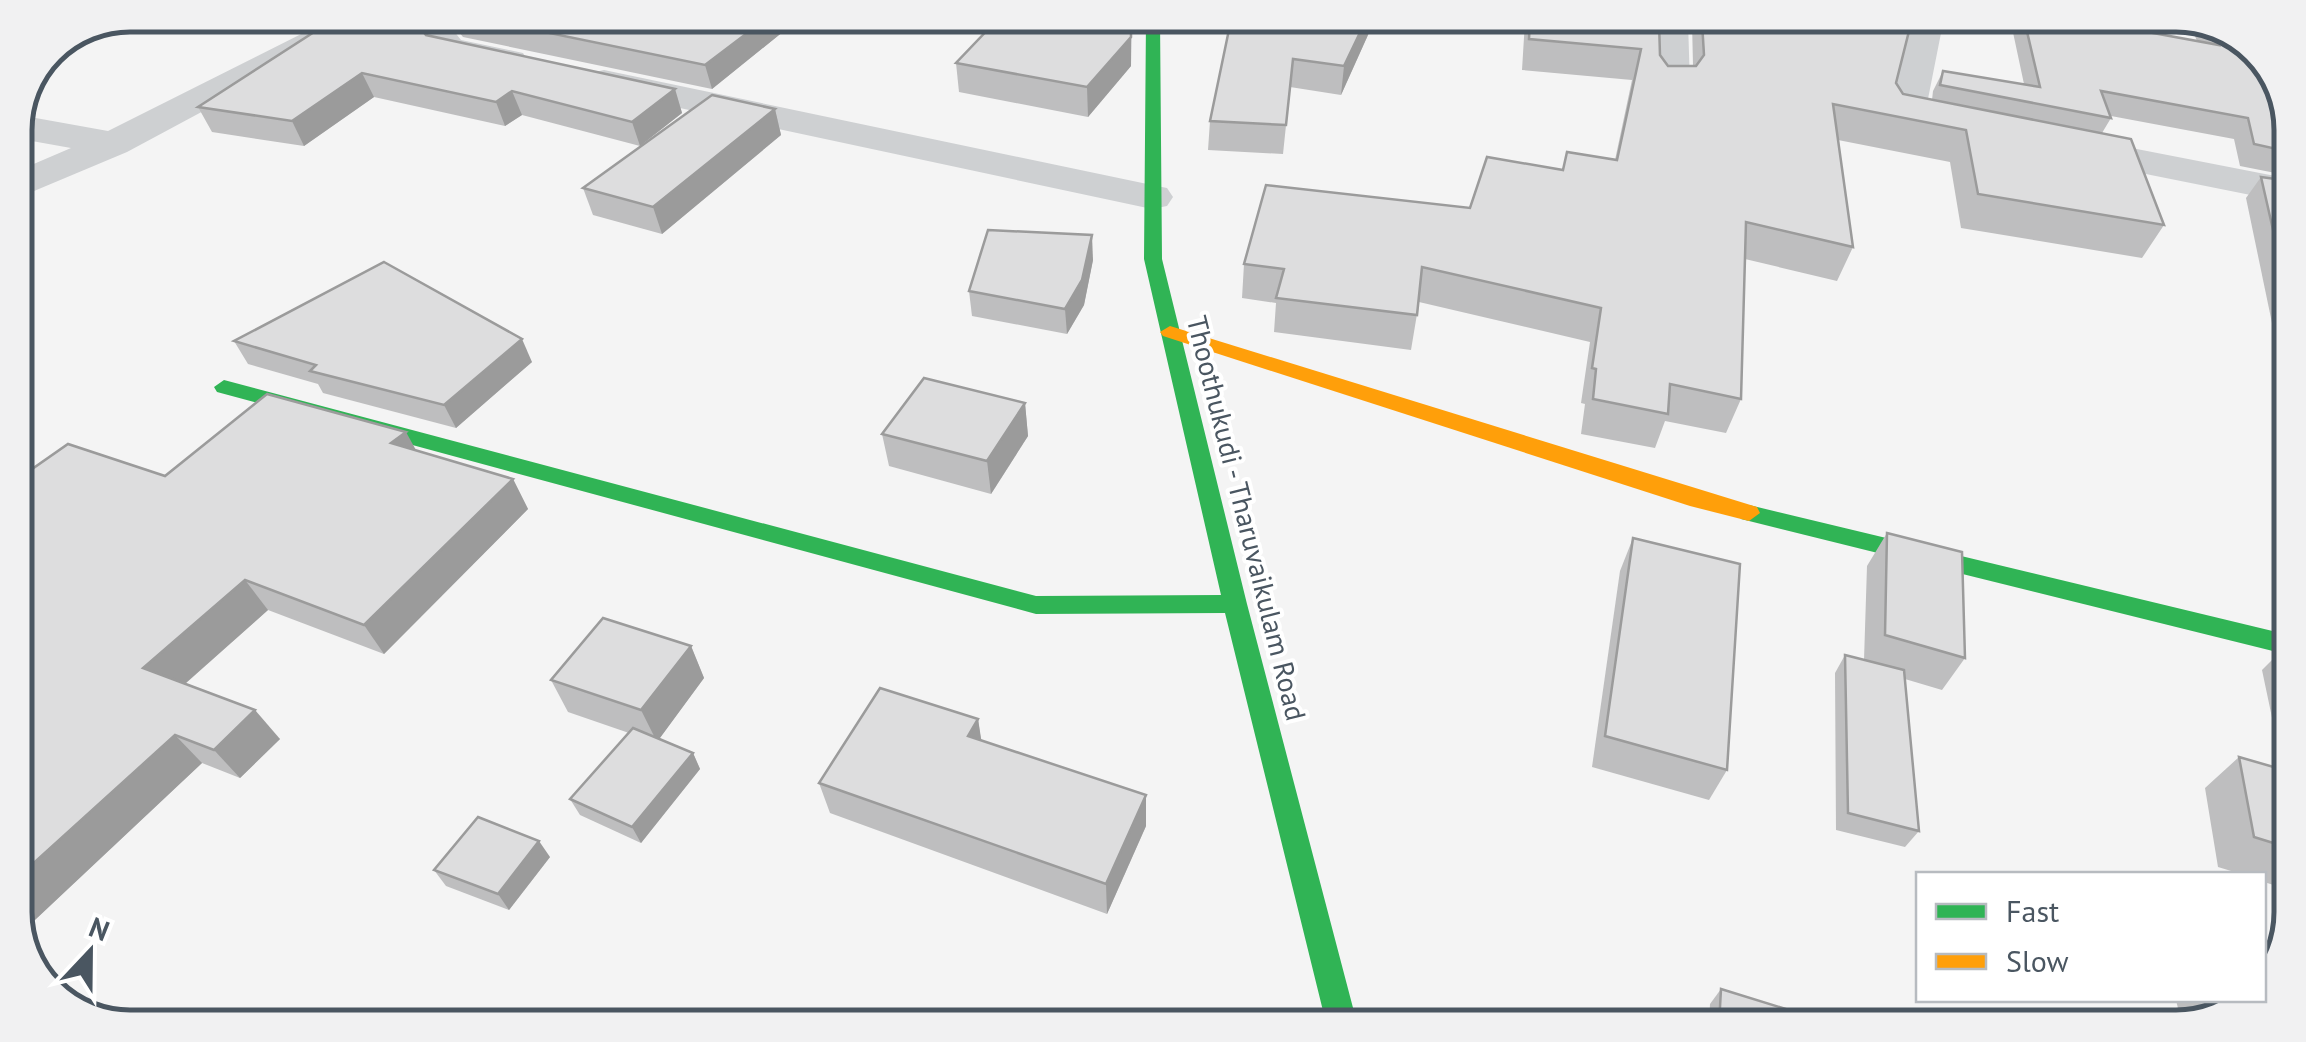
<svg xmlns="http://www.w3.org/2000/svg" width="2306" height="1042" font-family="'PT Sans',sans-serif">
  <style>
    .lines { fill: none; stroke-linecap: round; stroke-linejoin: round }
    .street { fill: #ced0d2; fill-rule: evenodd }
    .fast { fill: #30b455; fill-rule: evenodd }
    .slow { fill: #ff9f0a; fill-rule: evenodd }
    .wall { fill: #bebebf }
    .shaded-wall { fill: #9b9b9b }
    .building { fill: #ddddde; stroke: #9b9b9b; stroke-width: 2.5 }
    .labels { text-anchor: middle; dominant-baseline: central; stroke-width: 8; stroke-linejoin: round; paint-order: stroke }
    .street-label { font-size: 28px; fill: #4a5661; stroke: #fff }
    .rim { fill: none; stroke: #4a5661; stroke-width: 5 }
  </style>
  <rect width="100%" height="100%" fill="#f4f4f4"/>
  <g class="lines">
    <!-- street -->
    <g class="street">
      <path d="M407,16H442L461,40L523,53L528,61L523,69L510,72L437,55Z"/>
      <path d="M335,17L347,20L352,27L347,34L127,152L15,199V172L71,148L15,138L19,115L108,131Z"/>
      <path d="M1654,22H1688L1690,86L1685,94L1672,97L1659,94L1654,86Z"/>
      <path d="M1909,23H1943L1926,109L1970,118L1975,126L1970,134C1945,140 1916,130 1892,124L1886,116Z"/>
      <path d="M604,70L1152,185L1167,188L1173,197L1167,206L1152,209L591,89L586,81L591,73Z"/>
      <path d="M2065,135L2290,179V203L2051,155L2045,147L2051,139Z"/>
    </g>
    <!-- fast -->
    <g class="fast">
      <path d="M1146,19H1160L1162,259L1247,604L1357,1023H1326L1225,613L1036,614L217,392L214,387L224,380L1036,596L1221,595L1144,259Z"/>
      <path d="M1749,505L2285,634V654L1741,519L1738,513Z"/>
    </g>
    <!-- slow -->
    <path class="slow" d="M1170,326L1757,507L1760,513L1749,521L1690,506L1163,336L1160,332Z"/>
  </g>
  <!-- wall -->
  <g class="wall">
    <path d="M446,16L800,18L712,89L463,37Z"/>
    <path d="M1017,19H1132L1131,66L1088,117L959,92L956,63Z"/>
    <path d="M1231,20L1372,26L1341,95L1290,87L1283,154L1208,150L1210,121Z"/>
    <path d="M1525,21L1659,22L1660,55L1668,66H1693L1692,22L1910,23L1896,83L1903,94L1932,100L1933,91L1943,71L2024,84L2011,23L2104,24L2197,41L2190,24H2220L2291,122L2290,176L2240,166L2234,139L2111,116V118L2102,133L2164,225L2142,258L1961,228L1950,162L1838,140L1853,247L1837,281L1745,259L1741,399L1726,433L1665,421L1655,448L1581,434L1585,404L1581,403L1590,342L1419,302L1411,350L1274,332L1276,303L1242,298L1244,264L1470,208L1562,170L1615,160L1632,80L1522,70Z"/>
    <path d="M426,35L675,89L682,113L640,146L522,115L505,126L374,97L304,146L212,132L198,107Z"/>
    <path d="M775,109L781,135L662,234L593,215L583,188Z"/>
    <path d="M2261,177L2290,181L2289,326L2272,323L2246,198Z"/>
    <path d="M1093,260L1084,305L1067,334L972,316L969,291Z"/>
    <path d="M234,341L532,362L456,428L323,393L318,384L248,364Z"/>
    <path d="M1025,403L1028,436L991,494L889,466L882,434Z"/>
    <path d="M416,450L513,479L528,509L384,654L268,610L185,684L280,739L240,778L202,763L20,934L15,920L165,476Z"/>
    <path d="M1887,533L1965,658L1942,690L1905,679L1919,831L1905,847L1836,830L1835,673L1845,655L1864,660L1867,566Z"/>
    <path d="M1633,538L1727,770L1709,800L1592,767L1620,571Z"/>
    <path d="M691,646L704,678L659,739L693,753L700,769L641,843L580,815L570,799L629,733L568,712L551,680Z"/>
    <path d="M2285,647L2283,888L2264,882V874H2241L2218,867L2205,788L2239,757L2283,770L2262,670Z"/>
    <path d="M978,719L981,741L1146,795V826L1107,914L830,813L819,783Z"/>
    <path d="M550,857L509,910L446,886L434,870Z"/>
    <path d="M1721,989L1791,1025H1709L1710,1004Z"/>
    <path d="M2176,1000H2246L2239,1008L2182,1025Z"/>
  </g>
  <!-- shaded-wall -->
  <g class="shaded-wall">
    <path d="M767,18H800L712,89L705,65Z"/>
    <path d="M1131,19V66L1088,117L1087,87Z"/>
    <path d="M1366,20H1373L1372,26L1341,95L1344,66Z"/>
    <path d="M362,73L374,97L304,146L292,121Z"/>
    <path d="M675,89L682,113L640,146L632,122Z"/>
    <path d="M512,91L522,115L505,126L496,102Z"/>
    <path d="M775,109L781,135L662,234L653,207Z"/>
    <path d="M1092,235L1093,260L1084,305L1067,334L1065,309Z"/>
    <path d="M522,339L532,362L456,428L444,405Z"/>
    <path d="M1025,403L1028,436L991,494L987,461Z"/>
    <path d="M406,432L422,461L391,443Z"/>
    <path d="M513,479L528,509L384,654L364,625Z"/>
    <path d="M245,580L268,610L170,697L143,668Z"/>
    <path d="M691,646L704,678L657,742L641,710Z"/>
    <path d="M255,710L280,739L240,778L214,750Z"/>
    <path d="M978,719L983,751L968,736Z"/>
    <path d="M175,735L202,763L20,934L15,920V880Z"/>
    <path d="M693,753L700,769L641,843L632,827Z"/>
    <path d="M1146,795V826L1107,914L1106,884Z"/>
    <path d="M539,841L550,857L509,910L498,894Z"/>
  </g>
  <!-- building -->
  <g class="building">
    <path d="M339,16H411L426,35L675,89L632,122L512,91L496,102L362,73L292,121L198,107Z"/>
    <path d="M467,16L767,18L705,65Z"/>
    <path d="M998,19H1131V37L1087,87L956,63Z"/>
    <path d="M1231,20H1366L1344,66L1293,59L1286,125L1210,121Z"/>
    <path d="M1530,21L1659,22L1660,55L1668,66H1696L1704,55L1702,22L1910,23V27L1896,83L1903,94L2131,139L2164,225L1978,194L1966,130L1833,104L1853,247L1746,222L1741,399L1670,384L1668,414L1593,399L1596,369L1592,368L1601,308L1422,267L1417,315L1276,298L1284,269L1244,264L1266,185L1470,208L1487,157L1563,170L1567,152L1617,160L1641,49L1529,39Z"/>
    <path d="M2025,23L2104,24L2219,45L2210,24H2220L2268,61L2291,122L2290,152L2254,144L2248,118L2101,91L2111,118L1940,85L1943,71L2040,87Z"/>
    <path d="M712,95L775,109L653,207L583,188Z"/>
    <path d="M2261,177L2290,181L2289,300Z"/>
    <path d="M988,230L1092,235L1082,280L1065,309L969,291Z"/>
    <path d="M384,262L522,339L444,405L310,371L316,365L234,341Z"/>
    <path d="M924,378L1025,403L987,461L882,434Z"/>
    <path d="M267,394L406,432L391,443L513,479L364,625L245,580L143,668L255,710L214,750L175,735L15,880V481L68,444L165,476Z"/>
    <path d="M1887,533L1962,552L1965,658L1885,635Z"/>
    <path d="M1633,538L1740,564L1727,770L1605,736Z"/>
    <path d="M603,618L691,646L641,710L551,680Z"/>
    <path d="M1845,655L1904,670L1919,831L1848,813Z"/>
    <path d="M880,688L978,719L968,736L1146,795L1106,884L819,783Z"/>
    <path d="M633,728L693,753L632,827L570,799Z"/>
    <path d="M2239,757L2284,770L2283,846L2254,837Z"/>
    <path d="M478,817L539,841L498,894L434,870Z"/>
    <path d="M2264,964L2273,967L2264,979Z"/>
    <path d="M1721,989L1792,1011L1791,1025H1719Z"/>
    <path d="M2220,1000H2246L2239,1008L2223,1013Z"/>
  </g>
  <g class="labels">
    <!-- street labels -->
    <g class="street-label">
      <text transform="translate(1247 518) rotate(76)">Thoothukudi - Tharuvaikulam Road</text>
    </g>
  </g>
  <!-- crop -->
  <path d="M0 0H2306V1042H0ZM130 32H2176A98 98 0 0 1 2274 130V912A98 98 0 0 1 2176 1010H130A98 98 0 0 1 32 912V130A98 98 0 0 1 130 32Z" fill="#f1f1f2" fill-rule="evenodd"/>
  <path class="rim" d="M130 32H2176A98 98 0 0 1 2274 130V912A98 98 0 0 1 2176 1010H130A98 98 0 0 1 32 912V130A98 98 0 0 1 130 32Z"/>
  <!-- legend -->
  <rect x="1916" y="872" width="350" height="130" fill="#ffffff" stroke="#b7bbc0" stroke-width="2.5"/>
  <rect x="1936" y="904" width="50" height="15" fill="#30b455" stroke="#b7bbc0" stroke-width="2.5"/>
  <text x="2006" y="922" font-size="30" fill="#4a5661">Fast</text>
  <rect x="1936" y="954" width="50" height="15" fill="#ff9f0a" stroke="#b7bbc0" stroke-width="2.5"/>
  <text x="2006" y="972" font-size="30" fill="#4a5661">Slow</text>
  <!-- north arrow -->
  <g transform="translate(90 952) rotate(22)" stroke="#ffffff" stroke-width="8" paint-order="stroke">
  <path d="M0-8L18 38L0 25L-18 38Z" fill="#4a5661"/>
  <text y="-15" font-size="28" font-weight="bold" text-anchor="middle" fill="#4a5661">N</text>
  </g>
</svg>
